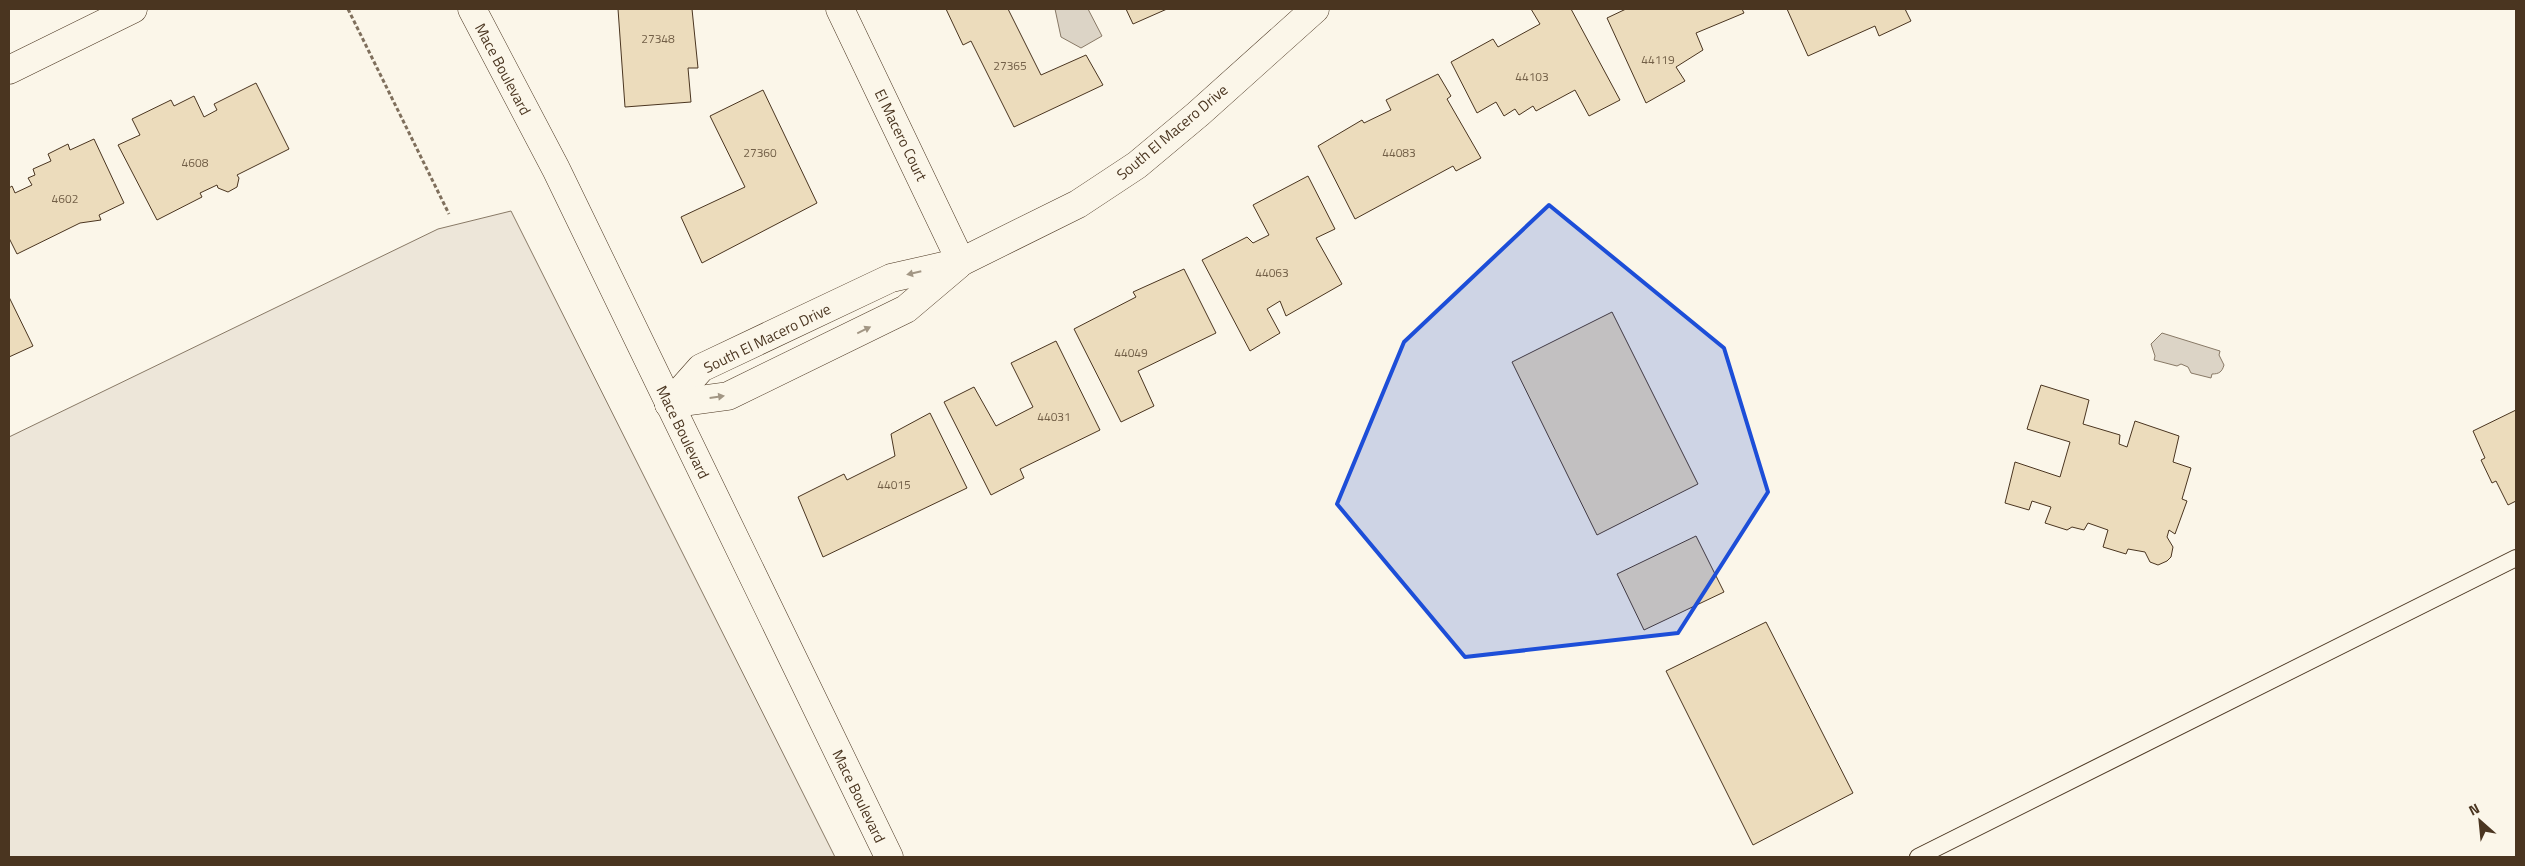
<svg xmlns="http://www.w3.org/2000/svg" width="2525" height="866" font-family="'Titillium Web',sans-serif">
  <style>
    .green { fill: #ede6d9; stroke: #887966 }
    .water { fill: #dcd4c6; stroke: #887966 }
    .building { fill: #ecdcbc; stroke: #4a3520 }
    .lines { fill: none; stroke-linecap: round; stroke-linejoin: round }
    .lane-casing { stroke: #4a3520; stroke-width: 18 }
    .street-casing { stroke: #4a3520; stroke-width: 29 }
    .secondary-casing { stroke: #4a3520; stroke-width: 29 }
    .path { stroke: #7f6f5c; stroke-width: 3; stroke-dasharray: 4 2.5; stroke-linecap: butt }
    .lane { stroke: #fbf6e9; stroke-width: 16 }
    .street { stroke: #fbf6e9; stroke-width: 28 }
    .secondary { stroke: #fbf6e9; stroke-width: 28 }
    .oneway { fill: #a29684 }
    .marked { fill: #1d4ed8; fill-opacity: 0.2; stroke: #1d4ed8; stroke-width: 4; stroke-linejoin: round }
    .labels { text-anchor: middle; dominant-baseline: central; stroke-width: 4; stroke-linejoin: round; paint-order: stroke }
    .number-label { font-size: 12px; fill: #725f47 }
    .street-label { font-size: 15px; fill: #4a3520; stroke: #fbf6e9 }
  </style>
  <rect width="100%" height="100%" fill="#fbf6e9"/>
  <!-- green -->
  <path class="green" d="M511,211L835,857H9V437L438,229Z"/>
  <!-- water -->
  <g class="water">
    <path d="M1055,9H1088L1102,36L1081,48L1061,37Z"/>
    <path d="M2162,333L2220,351L2219,355L2224,365C2222,372 2219,374 2212,374L2211,378L2191,373L2188,367L2181,364L2177,366L2154,360L2155,356L2151,344Z"/>
  </g>
  <!-- building -->
  <g class="building">
    <path d="M618,9H692L698,68H688L691,102L625,107Z"/>
    <path d="M946,9H1008L1041,75L1086,55L1103,85L1014,127L971,41L963,45Z"/>
    <path d="M1126,9H1167L1133,24Z"/>
    <path d="M1531,9H1571L1620,100L1589,116L1575,90L1536,111L1533,106L1519,115L1515,109L1504,116L1496,102L1477,113L1451,62L1493,39L1498,47L1540,24Z"/>
    <path d="M1626,9H1742L1744,13L1696,33L1703,50L1676,67L1685,81L1646,103L1607,18Z"/>
    <path d="M1787,9H1905L1911,21L1879,36L1875,26L1808,56Z"/>
    <path d="M1438,74L1451,96L1447,99L1481,158L1456,171L1453,166L1355,219L1318,146L1362,120L1364,123L1391,110L1386,100Z"/>
    <path d="M256,83L289,149L237,175L239,178L237,187L228,192L218,188L217,185L200,193L202,197L157,220L118,145L140,135L132,119L171,100L174,106L194,96L204,117L217,110L214,104Z"/>
    <path d="M763,90L817,203L702,263L681,217L745,187L710,116Z"/>
    <path d="M94,139L124,203L99,215L101,220L80,223L17,254L9,238V188L12,186L15,193L32,185L28,178L35,175L33,169L51,161L48,154L68,144L70,150Z"/>
    <path d="M1308,176L1335,229L1316,238L1342,284L1286,316L1280,301L1267,309L1280,333L1250,351L1202,260L1247,237L1253,243L1269,235L1253,205Z"/>
    <path d="M1184,269L1216,333L1138,371L1154,406L1121,422L1074,329L1136,297L1133,292Z"/>
    <path d="M9,297L33,346L9,357Z"/>
    <path d="M1612,312L1698,484L1597,535L1512,362Z"/>
    <path d="M1056,341L1100,430L1020,469L1024,478L991,495L944,402L974,387L996,426L1033,407L1011,363Z"/>
    <path d="M2041,385L2089,400L2083,424L2120,435L2119,444L2127,447L2135,421L2179,436L2173,462L2191,468L2182,499L2187,501L2175,534L2169,530L2167,537L2173,547L2171,557L2167,561L2158,565L2150,562L2145,552L2128,549L2126,554L2103,547L2108,530L2088,523L2084,530L2072,527L2067,530L2045,523L2051,507L2032,501L2029,510L2005,503L2015,462L2060,477L2070,442L2027,429Z"/>
    <path d="M2516,410V501L2508,505L2496,481L2492,483L2481,460L2485,458L2473,431Z"/>
    <path d="M930,413L967,488L823,557L798,497L844,474L847,480L895,456L891,434Z"/>
    <path d="M1696,536L1724,592L1644,630L1617,574Z"/>
    <path d="M1766,622L1853,793L1753,845L1666,671Z"/>
  </g>
  <g class="lines">
    <!-- lane casing -->
    <g class="lane-casing">
      <path id="lane" d="M1918,857L2516,558"/>
    </g>
    <!-- street casing -->
    <g class="street-casing">
      <g id="street">
        <path d="M840,9L961,262"/>
        <path d="M9,70L133,9"/>
        <path d="M669,404L701,368L891,278L961,262L1078,204L1137,165L1198,114L1315,9"/>
        <path d="M669,404L728,396L906,309L958,265"/>
      </g>
    </g>
    <!-- secondary casing -->
    <g class="secondary-casing">
      <path id="secondary" d="M472,9L556,169L889,857"/>
    </g>
    <!-- path -->
    <path class="path" d="M348,9L449,214"/>
    <!-- lane -->
    <use href="#lane" class="lane"/>
    <!-- street -->
    <use href="#street" class="street"/>
    <!-- secondary -->
    <use href="#secondary" class="secondary"/>
  </g>
  <!-- one-way arrows -->
  <defs><path id="oneway-solid" d="M-6-.8H1V-3.2L6.5 0L1 3.2V.8H-6Z" transform="scale(1.25)"/></defs>
  <g class="oneway">
    <use href="#oneway-solid" transform="translate(914 273) rotate(167)"/>
    <use href="#oneway-solid" transform="translate(864 330) rotate(-26)"/>
    <use href="#oneway-solid" transform="translate(717 397) rotate(-8)"/>
  </g>
  <!-- marked area -->
  <path class="marked" d="M1549,205L1724,348L1768,492L1678,633L1465,657L1337,504L1404,342Z"/>
  <g class="labels">
    <!-- number labels -->
    <g class="number-label">
      <text x="658" y="38">27348</text>
      <text x="1658" y="59">44119</text>
      <text x="1010" y="65">27365</text>
      <text x="1532" y="76">44103</text>
      <text x="760" y="152">27360</text>
      <text x="1399" y="152">44083</text>
      <text x="195" y="162">4608</text>
      <text x="65" y="198">4602</text>
      <text x="1272" y="272">44063</text>
      <text x="1131" y="352">44049</text>
      <text x="1054" y="416">44031</text>
      <text x="894" y="484">44015</text>
    </g>
    <!-- street labels -->
    <g class="street-label">
      <text transform="translate(503 69) rotate(62)">Mace Boulevard</text>
      <text transform="translate(1172 132) rotate(-40)">South El Macero Drive</text>
      <text transform="translate(901 135) rotate(64)">El Macero Court</text>
      <text transform="translate(767 338) rotate(-26)">South El Macero Drive</text>
      <text transform="translate(683 432) rotate(64)">Mace Boulevard</text>
      <text transform="translate(859 796) rotate(64)">Mace Boulevard</text>
    </g>
  </g>
  <!-- border -->
  <rect width="2525" height="866" fill="none" stroke="#4a3520" stroke-width="20"/>
  <!-- north arrow -->
  <g transform="translate(2480 821) rotate(333)" stroke="#fbf6e9" stroke-width="4" paint-order="stroke">
  <path d="M0-4L9 19L0 12L-9 19Z" fill="#4a3520"/>
  <text y="-8" font-size="14" font-weight="bold" text-anchor="middle" fill="#4a3520">N</text>
  </g>
</svg>
